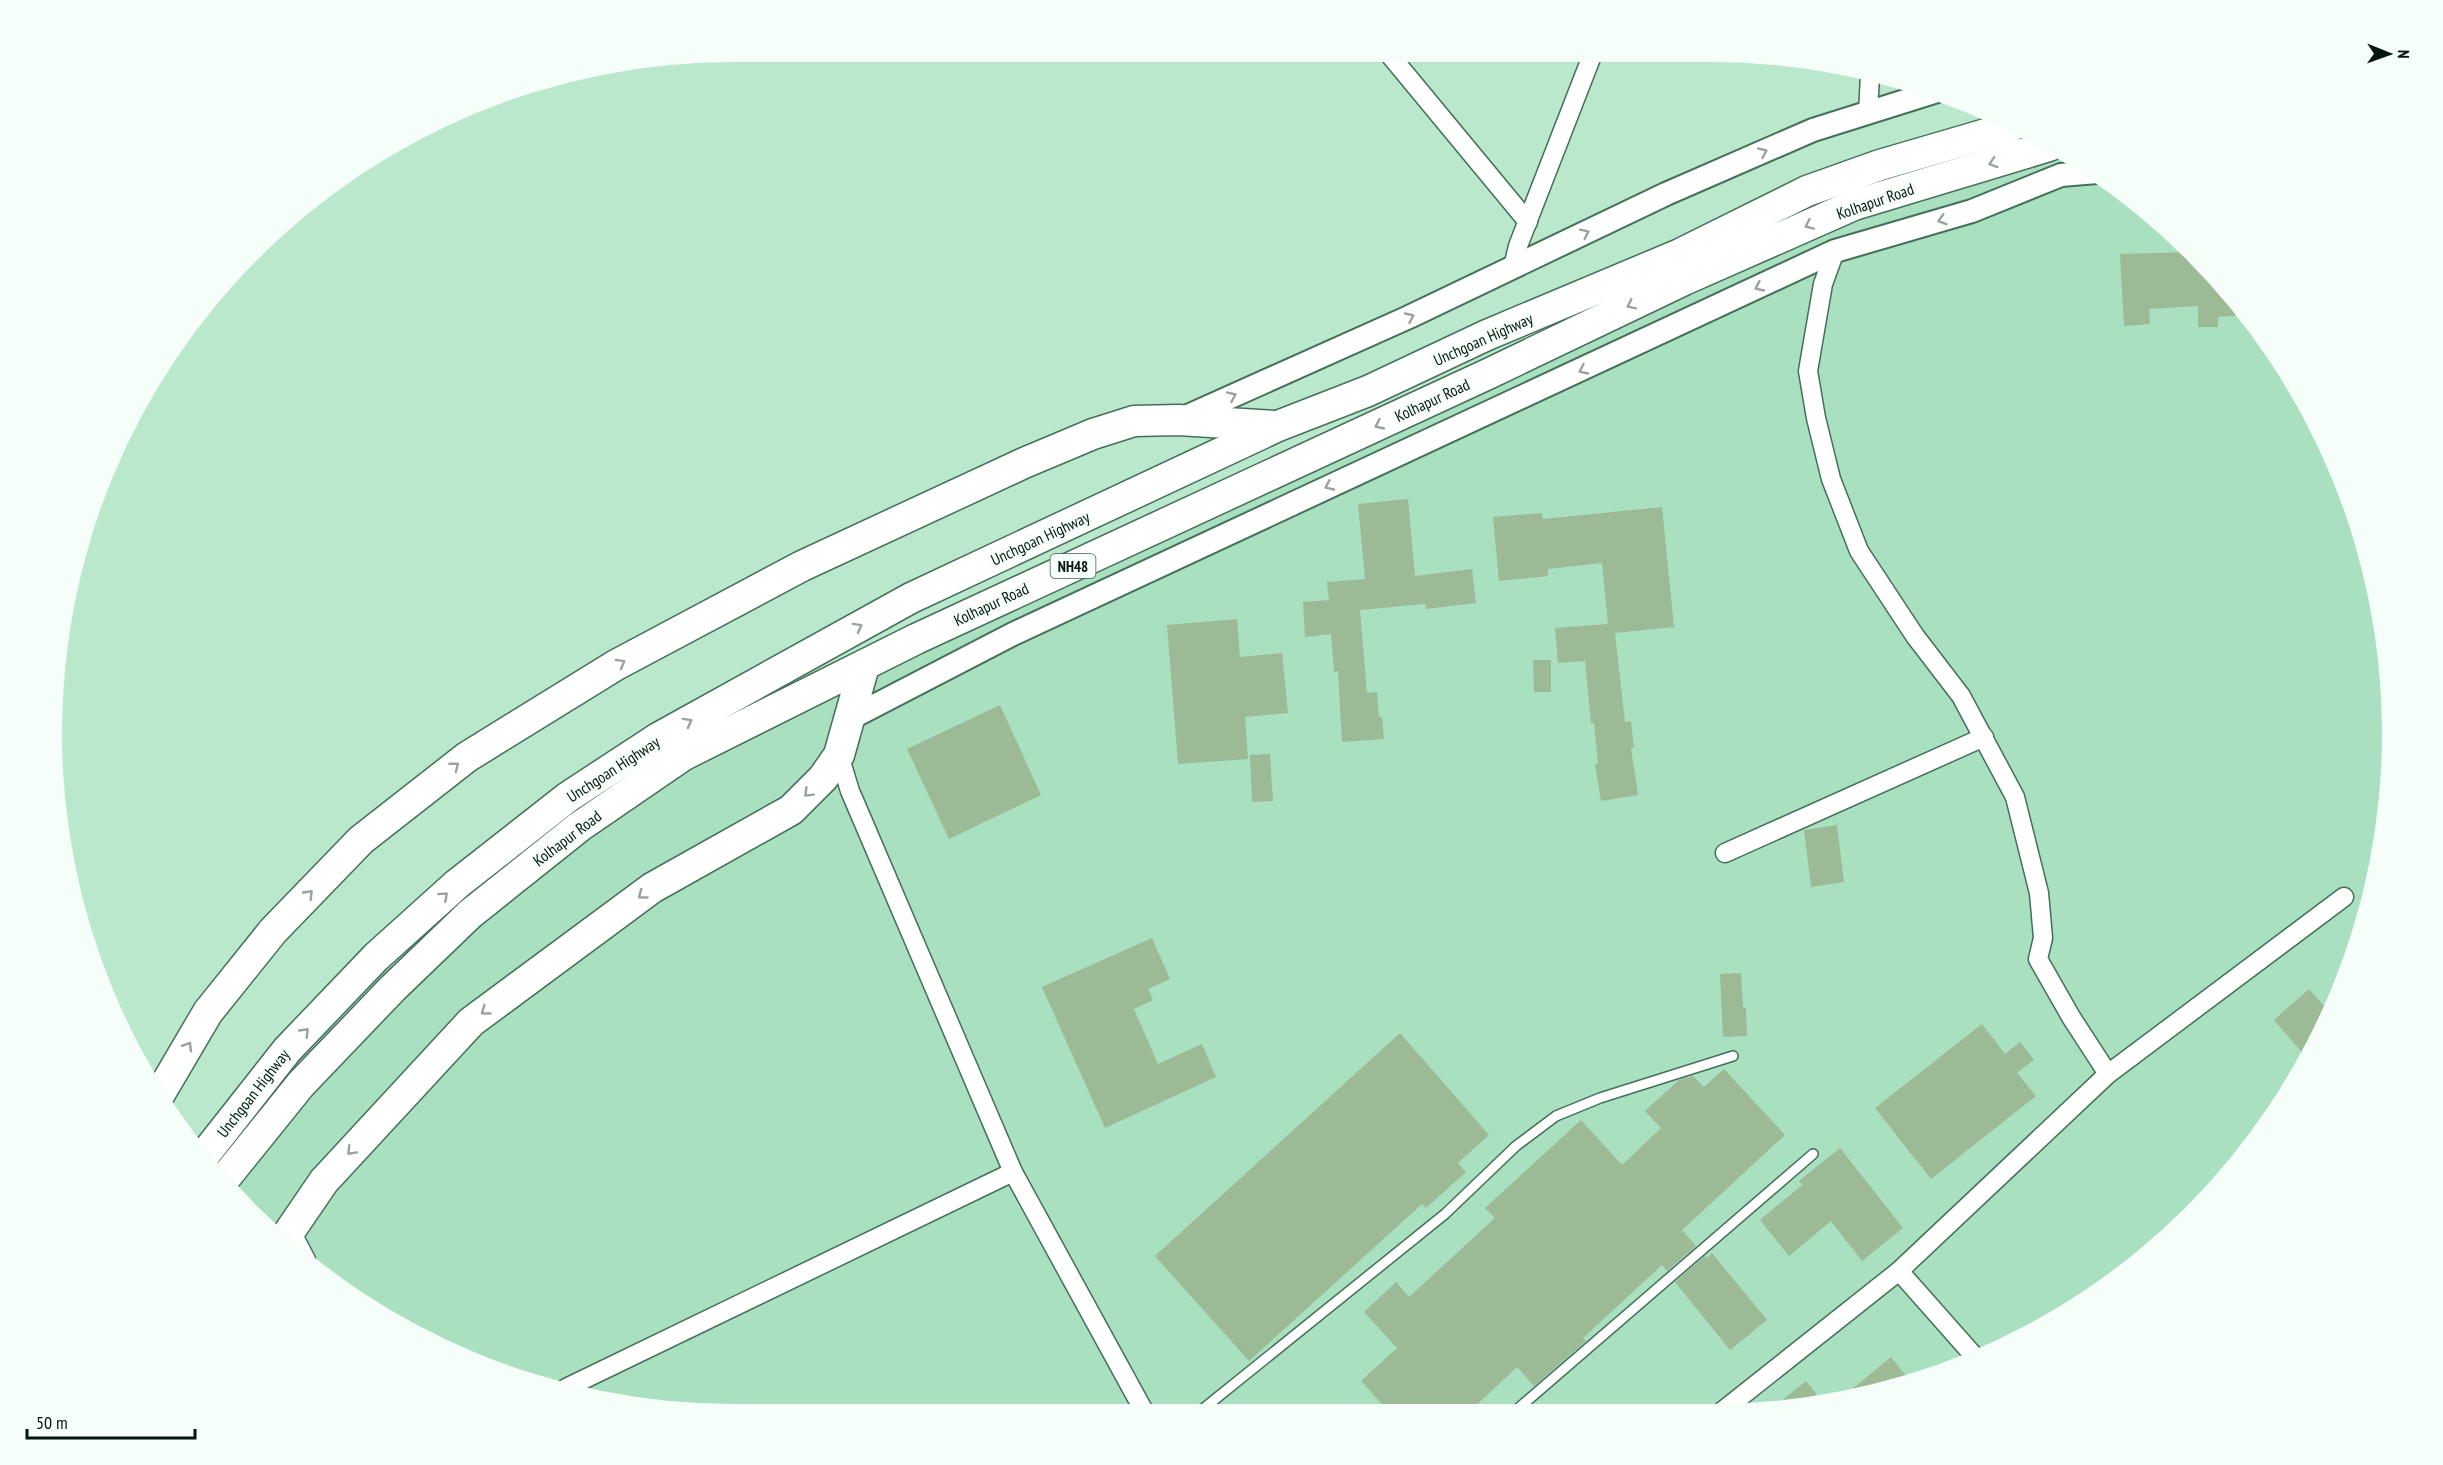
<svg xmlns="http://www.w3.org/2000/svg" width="2443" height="1465" font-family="'PT Sans Narrow',sans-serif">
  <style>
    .built { fill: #a8e0c0 }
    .building { fill: #9cba95 }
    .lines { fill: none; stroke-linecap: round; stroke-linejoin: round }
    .service-casing { stroke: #446f58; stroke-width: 12 }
    .minor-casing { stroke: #446f58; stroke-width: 21 }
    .tertiary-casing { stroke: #446f58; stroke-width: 26 }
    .trunk-casing { stroke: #446f58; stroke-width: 33 }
    .service { stroke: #fff; stroke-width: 9 }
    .minor { stroke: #fff; stroke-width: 18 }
    .tertiary { stroke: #fff; stroke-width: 22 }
    .trunk { stroke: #fff; stroke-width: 30 }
    .oneway { stroke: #9ba19e }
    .labels { text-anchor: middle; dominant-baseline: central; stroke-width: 6; stroke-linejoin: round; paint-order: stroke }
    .shield { fill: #f5fef9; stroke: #4c5b53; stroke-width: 1.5 }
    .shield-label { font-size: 15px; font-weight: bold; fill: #04150c }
    .street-label { font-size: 16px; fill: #04150c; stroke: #f5fef9 }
  </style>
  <rect width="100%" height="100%" fill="#b9e8cc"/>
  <!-- built -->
  <path class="built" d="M2049,146L2089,166L2193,251L2277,354L2340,472L2379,600L2392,733L2379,866L2340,994L2277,1111L2160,1245L2051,1323L1929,1378L1755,1413H688L513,1378L354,1299L251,1215L224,1184L352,1031L661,771L1661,291Z"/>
  <!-- building -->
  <g class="building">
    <path d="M2193,252L2245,315L2218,317V327H2198V306L2149,309L2150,324L2124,326L2120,254Z"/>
    <path d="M1408,499L1415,576L1472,569L1476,603L1426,609L1425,604L1360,610L1367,693L1377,692L1379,717H1382L1384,739L1342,742L1338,671L1334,672L1331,634L1305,637L1303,602L1329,600L1327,582L1365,579L1358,504Z"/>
    <path d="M1662,507L1674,627L1615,633L1625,722L1631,721L1634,748H1631L1638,795L1601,801L1595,764L1598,763L1594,723H1591L1585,661L1558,663L1555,628L1608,624L1602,563L1548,569V576L1499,581L1493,517L1542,513L1543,519Z"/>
    <path d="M1237,619L1240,657L1282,653L1288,713L1245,717L1248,759L1178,764L1167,625Z"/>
    <path d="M1533,660H1551V692H1534Z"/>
    <path d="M1000,705L1041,795L949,839L907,749Z"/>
    <path d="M1270,754L1273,801L1252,802L1250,755Z"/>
    <path d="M1837,825L1844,882L1811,887L1804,830Z"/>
    <path d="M1152,938L1170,979L1148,989L1153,1000L1134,1009L1158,1064L1202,1044L1216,1077L1105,1128L1042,987Z"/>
    <path d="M1741,973L1743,1007L1746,1008L1747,1036L1723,1037L1720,974Z"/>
    <path d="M2309,989L2330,1013L2306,1057L2274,1020Z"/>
    <path d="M1982,1024L2005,1054L2020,1042L2034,1060L2017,1073L2036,1096L1931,1179L1875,1108Z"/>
    <path d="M1400,1033L1489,1135L1458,1163L1466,1172L1426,1208L1422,1204L1249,1361L1155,1256Z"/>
    <path d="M1724,1069L1785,1135L1682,1230L1696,1246L1667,1271L1662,1265L1583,1338L1586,1341L1534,1386L1517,1367L1468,1413H1390L1361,1381L1397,1348L1364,1312L1396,1282L1409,1297L1495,1218L1485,1208L1581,1120L1622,1165L1661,1128L1645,1111L1679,1080L1693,1076L1704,1087Z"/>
    <path d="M1840,1148L1903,1228L1862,1261L1831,1221L1789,1256L1760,1220L1802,1185L1799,1181Z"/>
    <path d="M1712,1253L1767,1320L1730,1350L1675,1282L1705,1256L1707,1258Z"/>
    <path d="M1891,1357L1911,1382L1845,1395Z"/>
    <path d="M1806,1381L1821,1400L1771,1409Z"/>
  </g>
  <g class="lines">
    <!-- service casing -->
    <g class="service-casing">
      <g id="service">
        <path d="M1198,1413L1445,1214L1516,1146L1556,1116L1600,1098L1733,1056"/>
        <path d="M1513,1413L1813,1154"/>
      </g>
    </g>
    <!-- minor casing -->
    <g class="minor-casing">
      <g id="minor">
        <path d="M1389,54L1528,222"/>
        <path d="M1868,113L1870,75"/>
        <path d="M1835,251L1823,284L1808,371L1816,418L1831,479L1859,551L1915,636L1961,696L2015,797L2039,893L2043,938L2038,959L2071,1017L2108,1074"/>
        <path d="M1513,267L1518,246L1593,53"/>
        <path d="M839,755L850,791L1013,1172L1145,1413"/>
        <path d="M1725,853L1984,737"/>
        <path d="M290,1229L306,1260"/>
        <path d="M1899,1271L1975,1357"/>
        <path d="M566,1388L1013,1172"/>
        <path d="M1720,1413L1899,1271L2108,1074L2344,897"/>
      </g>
    </g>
    <!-- tertiary casing -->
    <g class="tertiary-casing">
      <g id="tertiary">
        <path d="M1179,420L1409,317L1666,194L1813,130L1937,91"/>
        <path d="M849,719L1013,634L1835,251L1972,211L2061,175L2097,172"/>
      </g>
    </g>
    <!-- trunk casing -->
    <g class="trunk-casing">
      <g id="trunk">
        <path d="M158,1097L208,1012L273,931L361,840L467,757L616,665L802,566L1024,463L1093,434L1134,421L1178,420L1275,426"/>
        <path d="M202,1158L287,1050L376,957L457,884L568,797L658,738L911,598L1278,426L1368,391L1487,335L1680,254L1807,191L1880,165L2010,127"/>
        <path d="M222,1182L301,1084L393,988L470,914L579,827L684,755L916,639L1488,374L1684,280L1854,205L2049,146"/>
        <path d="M283,1241L324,1181L471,1022L652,888L791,810L823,778L839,755L864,666"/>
      </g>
    </g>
    <!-- service -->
    <use href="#service" class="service"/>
    <!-- minor -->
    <use href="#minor" class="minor"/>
    <!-- tertiary -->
    <use href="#tertiary" class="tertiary"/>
    <!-- trunk -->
    <use href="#trunk" class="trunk"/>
  </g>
  <!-- one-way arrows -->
  <defs><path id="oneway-chevron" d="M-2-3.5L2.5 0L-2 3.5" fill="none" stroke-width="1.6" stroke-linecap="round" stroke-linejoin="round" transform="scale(1.5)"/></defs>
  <g class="oneway">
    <use href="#oneway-chevron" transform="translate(1763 152) rotate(-24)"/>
    <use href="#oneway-chevron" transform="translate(1993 163) rotate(162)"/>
    <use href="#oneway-chevron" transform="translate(1942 220) rotate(164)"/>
    <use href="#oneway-chevron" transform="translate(1809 225) rotate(156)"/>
    <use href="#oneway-chevron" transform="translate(1585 233) rotate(-26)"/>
    <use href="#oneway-chevron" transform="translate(1759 287) rotate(155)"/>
    <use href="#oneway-chevron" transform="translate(1631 305) rotate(154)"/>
    <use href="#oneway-chevron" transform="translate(1410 317) rotate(-25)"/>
    <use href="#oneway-chevron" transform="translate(1583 370) rotate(155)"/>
    <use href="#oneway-chevron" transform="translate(1232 396) rotate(-24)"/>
    <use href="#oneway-chevron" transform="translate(1379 425) rotate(155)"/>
    <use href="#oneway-chevron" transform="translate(1329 486) rotate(155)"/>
    <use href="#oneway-chevron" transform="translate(858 627) rotate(-29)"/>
    <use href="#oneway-chevron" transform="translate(621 663) rotate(-29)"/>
    <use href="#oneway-chevron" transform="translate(688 722) rotate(-29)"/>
    <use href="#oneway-chevron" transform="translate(455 766) rotate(-38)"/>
    <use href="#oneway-chevron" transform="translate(808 793) rotate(135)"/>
    <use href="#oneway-chevron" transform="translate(309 894) rotate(-46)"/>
    <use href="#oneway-chevron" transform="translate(642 895) rotate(144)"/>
    <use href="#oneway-chevron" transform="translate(444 896) rotate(-42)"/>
    <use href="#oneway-chevron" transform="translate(485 1011) rotate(144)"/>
    <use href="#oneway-chevron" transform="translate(305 1032) rotate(-46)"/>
    <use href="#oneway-chevron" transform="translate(188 1046) rotate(-59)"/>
    <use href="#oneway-chevron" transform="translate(351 1151) rotate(133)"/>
  </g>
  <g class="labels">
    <!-- shield labels -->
    <rect class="shield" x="1050.5" y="554" width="45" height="24" rx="4.5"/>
    <g class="shield-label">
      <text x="1073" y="566">NH48</text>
    </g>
    <!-- street labels -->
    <g class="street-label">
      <text transform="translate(1875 201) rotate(-19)">Kolhapur Road</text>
      <text transform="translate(1483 339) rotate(-24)">Unchgoan Highway</text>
      <text transform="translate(1432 400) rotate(-25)">Kolhapur Road</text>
      <text transform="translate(1040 538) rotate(-25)">Unchgoan Highway</text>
      <text transform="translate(991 604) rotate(-25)">Kolhapur Road</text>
      <text transform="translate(613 769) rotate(-33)">Unchgoan Highway</text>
      <text transform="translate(567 838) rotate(-37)">Kolhapur Road</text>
      <text transform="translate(253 1093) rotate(-52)">Unchgoan Highway</text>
    </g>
  </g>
  <!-- crop -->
  <path d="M0 0H2443V1465H0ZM733 62H1711A671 671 0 0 1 2382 733V733A671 671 0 0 1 1711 1404H733A671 671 0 0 1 62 733V733A671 671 0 0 1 733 62Z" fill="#f5fef9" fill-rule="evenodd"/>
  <!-- north arrow -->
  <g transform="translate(2389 54) rotate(91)" stroke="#f5fef9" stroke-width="4.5" paint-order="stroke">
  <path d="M0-4.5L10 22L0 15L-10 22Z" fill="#04150c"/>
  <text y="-9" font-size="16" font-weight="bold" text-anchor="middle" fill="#04150c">N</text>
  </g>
  <!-- scale -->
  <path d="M27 1429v9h168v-9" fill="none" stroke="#04150c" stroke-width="3"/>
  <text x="36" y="1429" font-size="18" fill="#04150c" stroke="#f5fef9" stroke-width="4.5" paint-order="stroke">50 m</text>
</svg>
